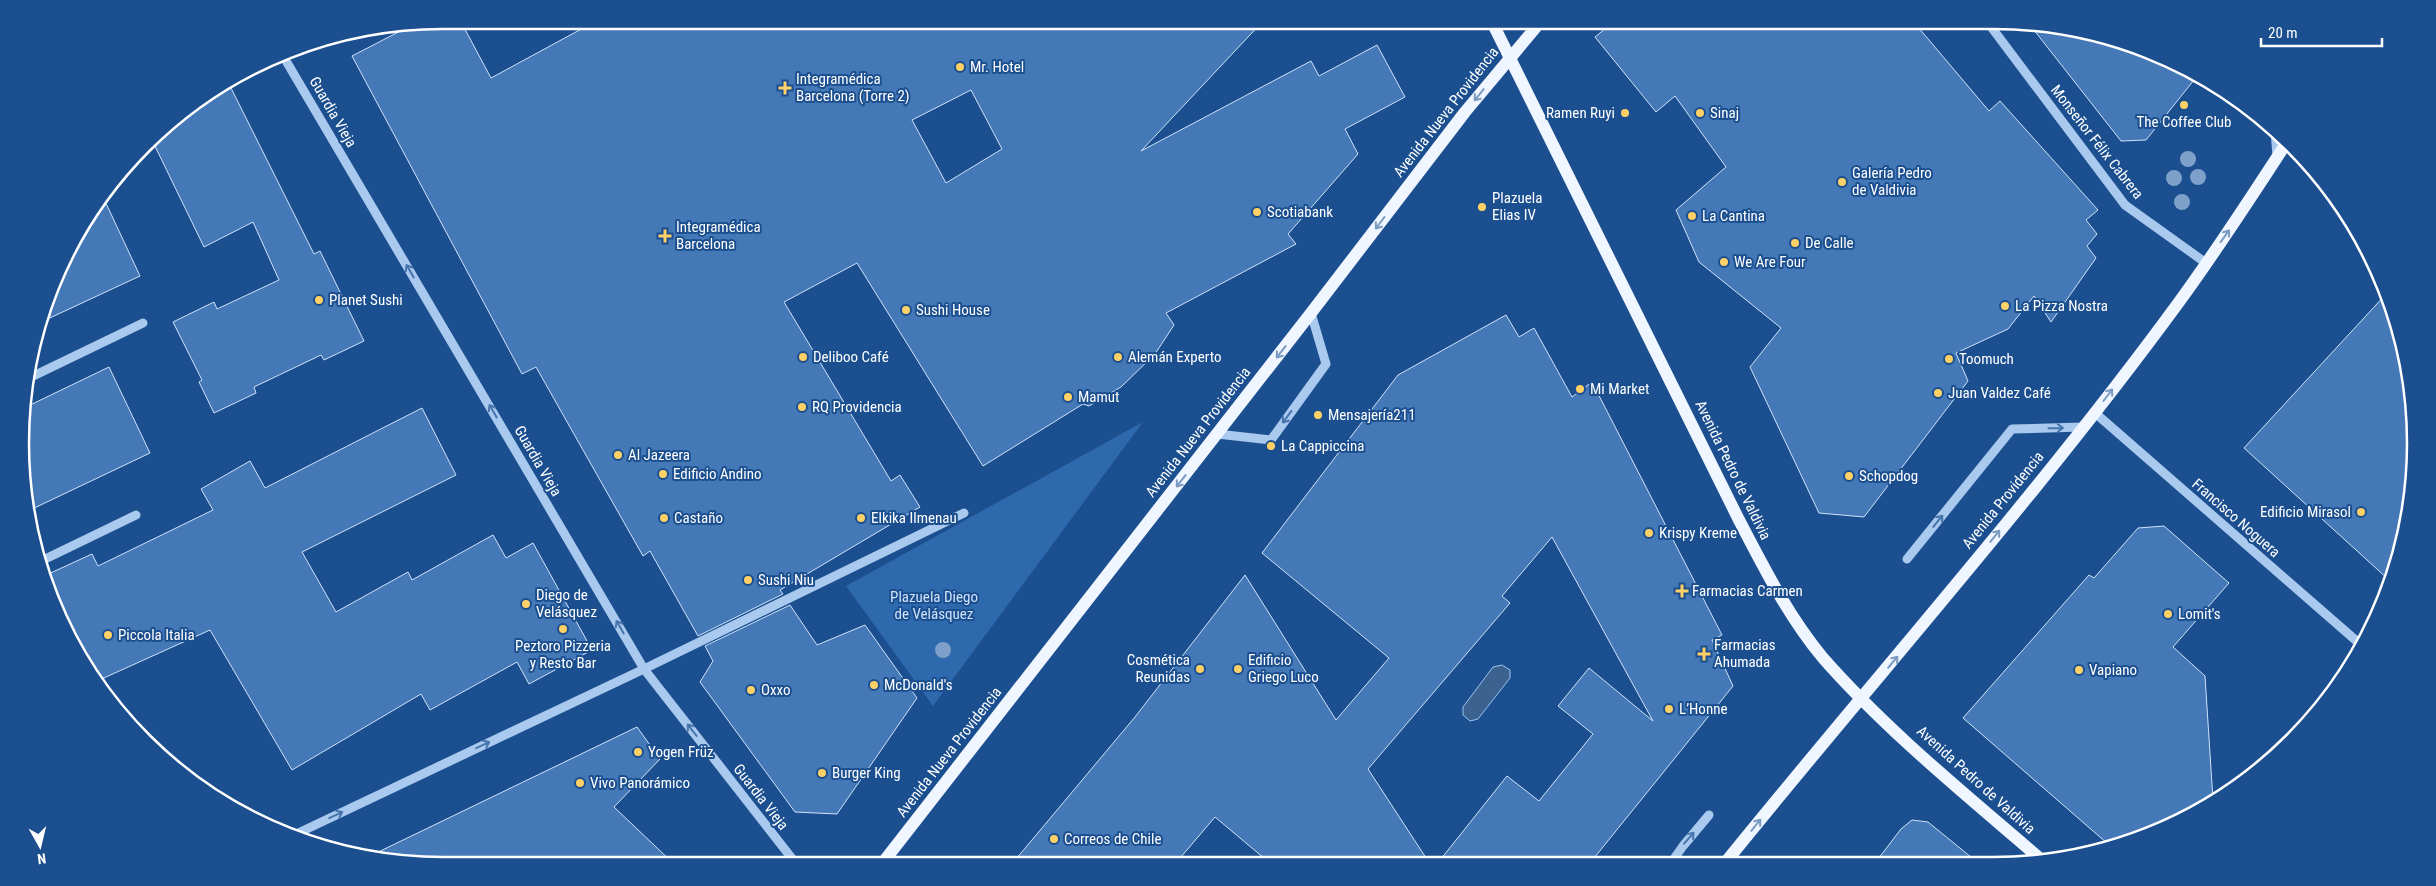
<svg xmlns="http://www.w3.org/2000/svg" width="2436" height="886" font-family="'Roboto Condensed',sans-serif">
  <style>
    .green { fill: #2e69ad }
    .water { fill: #3c6290; stroke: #9cc4f0 }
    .building { fill: #4478b7; stroke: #cfe3fa; fill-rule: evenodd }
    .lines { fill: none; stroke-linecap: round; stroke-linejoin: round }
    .minor { stroke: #a9c9ee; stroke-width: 9 }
    .major { stroke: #f0f6ff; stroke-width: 12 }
    .tree { fill: #7ea0ca }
    .oneway { stroke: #7b9ac1 }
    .oneway2 { stroke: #4674ac }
    .poi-dot { fill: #ffd166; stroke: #1b4f8f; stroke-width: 2 }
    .labels { text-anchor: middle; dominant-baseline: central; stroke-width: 4; stroke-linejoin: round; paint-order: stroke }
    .poi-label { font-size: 15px; fill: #fff; stroke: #1b4f8f; text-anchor: start }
    .street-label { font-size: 15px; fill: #fff; stroke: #1b4f8f }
    .park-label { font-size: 15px; fill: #cfe3fa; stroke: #1b4f8f }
    .rim { fill: none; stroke: #fff; stroke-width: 2.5 }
  </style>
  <rect width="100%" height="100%" fill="#1b4f8f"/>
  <!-- green -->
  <path class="green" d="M1143,422L933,706L846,586Z"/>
  <!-- water -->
  <path class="water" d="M1502,665L1510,670V678L1478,719L1470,721L1463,715V707L1493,667Z"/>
  <!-- building -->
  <g class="building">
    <path d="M443,20H460L491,78L598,20H1264L1141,151L1311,61L1319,76L1377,45L1405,97L1345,129L1358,154L1288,234L1296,244L1166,313L1174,325L1155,354L1121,387L1089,406L1083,404L983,466L857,263L784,302L891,481L900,475L920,507L780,590L783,594L698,636L650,551L643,556L536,367L522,374L352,56L410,26ZM971,90L1002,149L946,183L912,120Z"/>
    <path d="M1616,20H1912L1989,111L2000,101L2098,210L2086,220L2097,234L2087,246L2096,258L2051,322L2034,296L2008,329L1956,353L1968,381L1864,517L1819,513L1750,367L1781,328L1699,262L1676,210L1726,167L1675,96L1656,112L1595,37Z"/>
    <path d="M2030,25L2103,34L2180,64L2198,75L2146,140L2121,141Z"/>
    <path d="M230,86L314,254L320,251L364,341L324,360L321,355L254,387L256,393L214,413L199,382L202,380L173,322L214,302L217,309L279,280L253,222L204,247L152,140L164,125L195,103Z"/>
    <path d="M104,199L140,276L39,323L43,307L77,232Z"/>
    <path d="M2387,293L2394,307L2412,388L2415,471L2402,553L2389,580L2244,448Z"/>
    <path d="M1506,315L1519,337L1534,328L1572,397L1592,382L1722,635L1712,640L1733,686L1590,863L1437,864L1507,776L1539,801L1593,734L1558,706L1589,668L1653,721L1552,537L1502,596L1510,603L1368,769L1430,864H1271L1215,817L1175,864L1011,865L1135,717L1245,575L1336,720L1389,658L1262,553L1398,375Z"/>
    <path d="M109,367L150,453L28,511L24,408Z"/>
    <path d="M422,408L456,475L302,552L336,612L408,572L412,580L493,535L506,558L533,543L592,650L529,684L517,662L430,710L421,694L292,770L210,630L95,682L91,678L52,605L44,576L92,554L98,566L213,510L201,489L250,461L265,488Z"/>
    <path d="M2164,526L2229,583L2173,647L2205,676L2213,800L2180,822L2108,844L1963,718L2089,575L2094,578L2138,528Z"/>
    <path d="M790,605L817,645L865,625L917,698L837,814L795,812L700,682L713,661L705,646Z"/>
    <path d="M637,727L660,759L614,807L675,865L443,866L370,856Z"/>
    <path d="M1912,820L1928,822L1977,862L1875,863L1901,829Z"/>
  </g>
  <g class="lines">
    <!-- minor -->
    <g class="minor">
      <path d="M1986,20L2125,205L2206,263"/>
      <path d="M282,54L644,669L797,865"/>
      <path d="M283,55L307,42"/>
      <path d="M2275,130L2277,157"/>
      <path d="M25,380L143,323"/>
      <path d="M2094,412L2360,644"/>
      <path d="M1217,434L1271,440L1326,364L1311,313"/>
      <path d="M1907,559L2012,429L2083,427"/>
      <path d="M39,562L136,515"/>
      <path d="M292,836L644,669L964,513"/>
      <path d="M1671,863L1683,846L1709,815"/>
    </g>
    <!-- major -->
    <g class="major">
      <path d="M1491,20L1738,518C1763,566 1788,616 1823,658C1889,733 1969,797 2044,862"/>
      <path d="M1725,863C1876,676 2037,496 2179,302C2217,250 2252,196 2287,142"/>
      <path d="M881,865L1311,313L1465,112L1542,20"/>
    </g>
  </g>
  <!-- trees -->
  <g class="tree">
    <circle cx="2188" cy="159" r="8"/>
    <circle cx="2198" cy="177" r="8"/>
    <circle cx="2174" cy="178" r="8"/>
    <circle cx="2182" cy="202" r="8"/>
    <circle cx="943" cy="650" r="8"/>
  </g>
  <!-- one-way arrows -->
  <defs><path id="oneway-shaft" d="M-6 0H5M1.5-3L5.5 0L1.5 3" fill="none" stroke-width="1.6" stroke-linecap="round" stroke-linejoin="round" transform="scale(1.25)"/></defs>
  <g class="oneway">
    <use href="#oneway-shaft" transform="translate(1479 95) rotate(129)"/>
    <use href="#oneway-shaft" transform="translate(1380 223) rotate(127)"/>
    <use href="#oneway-shaft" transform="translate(2225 236) rotate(-54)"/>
    <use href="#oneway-shaft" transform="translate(1281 352) rotate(128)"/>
    <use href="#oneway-shaft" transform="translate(2108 395) rotate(-53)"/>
    <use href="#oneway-shaft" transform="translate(1181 481) rotate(128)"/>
    <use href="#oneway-shaft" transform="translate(1995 536) rotate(-51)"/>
    <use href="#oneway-shaft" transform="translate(1893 662) rotate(-50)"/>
    <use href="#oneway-shaft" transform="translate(1756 825) rotate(-51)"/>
  </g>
  <g class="oneway2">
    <use href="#oneway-shaft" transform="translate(410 271) rotate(-120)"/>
    <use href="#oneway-shaft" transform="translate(493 411) rotate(-120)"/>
    <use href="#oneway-shaft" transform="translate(1287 417) rotate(126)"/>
    <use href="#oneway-shaft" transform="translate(2056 428) rotate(-1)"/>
    <use href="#oneway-shaft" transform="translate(1938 521) rotate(-51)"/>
    <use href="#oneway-shaft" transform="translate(620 627) rotate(-120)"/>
    <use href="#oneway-shaft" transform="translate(692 730) rotate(-128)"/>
    <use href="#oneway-shaft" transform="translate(483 745) rotate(-25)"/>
    <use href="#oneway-shaft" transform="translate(336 815) rotate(-25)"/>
    <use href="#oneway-shaft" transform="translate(1689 838) rotate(-49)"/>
  </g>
  <!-- markers -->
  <g class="poi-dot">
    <circle cx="960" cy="67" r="5"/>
    <path d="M782.5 80.5h5v5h5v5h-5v5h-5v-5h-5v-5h5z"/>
    <circle cx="2184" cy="105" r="5"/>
    <circle cx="1625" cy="113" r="5"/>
    <circle cx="1700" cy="113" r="5"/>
    <circle cx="1842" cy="182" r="5"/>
    <circle cx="1482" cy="207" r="5"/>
    <circle cx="1257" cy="212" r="5"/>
    <circle cx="1692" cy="216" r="5"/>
    <path d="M662.5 228.5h5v5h5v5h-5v5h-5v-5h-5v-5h5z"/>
    <circle cx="1795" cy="243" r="5"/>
    <circle cx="1724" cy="262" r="5"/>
    <circle cx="319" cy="300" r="5"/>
    <circle cx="2005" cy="306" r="5"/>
    <circle cx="906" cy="310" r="5"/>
    <circle cx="803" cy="357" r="5"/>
    <circle cx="1118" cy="357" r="5"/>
    <circle cx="1949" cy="359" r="5"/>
    <circle cx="1580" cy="389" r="5"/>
    <circle cx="1938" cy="393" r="5"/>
    <circle cx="1068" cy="397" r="5"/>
    <circle cx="802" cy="407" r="5"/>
    <circle cx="1318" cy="415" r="5"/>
    <circle cx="1271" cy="446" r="5"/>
    <circle cx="618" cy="455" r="5"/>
    <circle cx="663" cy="474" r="5"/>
    <circle cx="1849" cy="476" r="5"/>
    <circle cx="2361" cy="512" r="5"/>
    <circle cx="664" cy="518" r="5"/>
    <circle cx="861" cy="518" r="5"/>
    <circle cx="1649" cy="533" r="5"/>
    <circle cx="748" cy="580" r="5"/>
    <path d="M1679.5 583.5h5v5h5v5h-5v5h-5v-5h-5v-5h5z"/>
    <circle cx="526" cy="604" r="5"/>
    <circle cx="2168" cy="614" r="5"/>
    <circle cx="563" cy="629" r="5"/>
    <circle cx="108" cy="635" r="5"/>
    <path d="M1701.5 646.5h5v5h5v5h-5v5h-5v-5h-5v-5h5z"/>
    <circle cx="1200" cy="669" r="5"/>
    <circle cx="1238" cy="669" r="5"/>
    <circle cx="2079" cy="670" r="5"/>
    <circle cx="874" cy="685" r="5"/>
    <circle cx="751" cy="690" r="5"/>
    <circle cx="1669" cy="709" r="5"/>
    <circle cx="638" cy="752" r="5"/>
    <circle cx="822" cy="773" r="5"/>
    <circle cx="580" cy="783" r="5"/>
    <circle cx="1054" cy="839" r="5"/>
  </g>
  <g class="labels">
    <!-- poi labels -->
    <g class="poi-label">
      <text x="970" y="67">Mr. Hotel</text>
      <text x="796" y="79">Integramédica<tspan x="796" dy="17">Barcelona (Torre 2)</tspan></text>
      <text x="1615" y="113" text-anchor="end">Ramen Ruyi</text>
      <text x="1710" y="113">Sinaj</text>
      <text x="2184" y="122" text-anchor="middle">The Coffee Club</text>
      <text x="1852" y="173">Galería Pedro<tspan x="1852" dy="17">de Valdivia</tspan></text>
      <text x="1492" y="198">Plazuela<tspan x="1492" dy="17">Elias IV</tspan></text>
      <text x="1267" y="212">Scotiabank</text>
      <text x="1702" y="216">La Cantina</text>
      <text x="676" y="227">Integramédica<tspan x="676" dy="17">Barcelona</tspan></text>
      <text x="1805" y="243">De Calle</text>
      <text x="1734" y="262">We Are Four</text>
      <text x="329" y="300">Planet Sushi</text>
      <text x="2015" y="306">La Pizza Nostra</text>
      <text x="916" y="310">Sushi House</text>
      <text x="813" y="357">Deliboo Café</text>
      <text x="1128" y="357">Alemán Experto</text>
      <text x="1959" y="359">Toomuch</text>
      <text x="1590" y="389">Mi Market</text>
      <text x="1948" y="393">Juan Valdez Café</text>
      <text x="1078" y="397">Mamut</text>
      <text x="812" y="407">RQ Providencia</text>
      <text x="1328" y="415">Mensajería211</text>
      <text x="1281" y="446">La Cappiccina</text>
      <text x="628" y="455">Al Jazeera</text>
      <text x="673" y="474">Edificio Andino</text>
      <text x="1859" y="476">Schopdog</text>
      <text x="2351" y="512" text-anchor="end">Edificio Mirasol</text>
      <text x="674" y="518">Castaño</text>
      <text x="871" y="518">Elkika Ilmenau</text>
      <text x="1659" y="533">Krispy Kreme</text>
      <text x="758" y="580">Sushi Niu</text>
      <text x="1692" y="591">Farmacias Carmen</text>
      <text x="536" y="595">Diego de<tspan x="536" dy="17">Velásquez</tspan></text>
      <text x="2178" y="614">Lomit's</text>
      <text x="118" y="635">Piccola Italia</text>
      <text x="1714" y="645">Farmacias<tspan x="1714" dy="17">Ahumada</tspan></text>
      <text x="563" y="646" text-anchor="middle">Peztoro Pizzeria<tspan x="563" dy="17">y Resto Bar</tspan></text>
      <text x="1190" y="660" text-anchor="end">Cosmética<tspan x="1190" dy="17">Reunidas</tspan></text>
      <text x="1248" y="660">Edificio<tspan x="1248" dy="17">Griego Luco</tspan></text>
      <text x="2089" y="670">Vapiano</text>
      <text x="884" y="685">McDonald's</text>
      <text x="761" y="690">Oxxo</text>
      <text x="1679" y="709">L’Honne</text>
      <text x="648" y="752">Yogen Früz</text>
      <text x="832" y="773">Burger King</text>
      <text x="590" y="783">Vivo Panorámico</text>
      <text x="1064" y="839">Correos de Chile</text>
    </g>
    <!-- street labels -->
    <g class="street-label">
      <text transform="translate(333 112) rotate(60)">Guardia Vieja</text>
      <text transform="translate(1446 112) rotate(-52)">Avenida Nueva Providencia</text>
      <text transform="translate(2097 142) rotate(52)">Monseñor Félix Cabrera</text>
      <text transform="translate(1198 432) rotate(-52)">Avenida Nueva Providencia</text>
      <text transform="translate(538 461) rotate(60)">Guardia Vieja</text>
      <text transform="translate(1733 470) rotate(64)">Avenida Pedro de Valdivia</text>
      <text transform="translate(2003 500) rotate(-51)">Avenida Providencia</text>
      <text transform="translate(2236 518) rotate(41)">Francisco Noguera</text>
      <text transform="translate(949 752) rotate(-52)">Avenida Nueva Providencia</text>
      <text transform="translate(1976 780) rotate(42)">Avenida Pedro de Valdivia</text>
      <text transform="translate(761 797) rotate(52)">Guardia Vieja</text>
    </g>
    <!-- park labels -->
    <g class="park-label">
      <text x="934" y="597">Plazuela Diego<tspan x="934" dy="17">de Velásquez</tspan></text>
    </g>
  </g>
  <!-- crop -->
  <path d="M0 0H2436V886H0ZM443 29H1993A414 414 0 0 1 2407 443V443A414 414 0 0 1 1993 857H443A414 414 0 0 1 29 443V443A414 414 0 0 1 443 29Z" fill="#1b4f8f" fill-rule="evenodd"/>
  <path class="rim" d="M443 29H1993A414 414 0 0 1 2407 443V443A414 414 0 0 1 1993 857H443A414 414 0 0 1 29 443V443A414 414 0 0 1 443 29Z"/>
  <!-- north arrow -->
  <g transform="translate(40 846) rotate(172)" stroke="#1b4f8f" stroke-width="4" paint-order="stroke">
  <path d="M0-4L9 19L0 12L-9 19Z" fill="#ffffff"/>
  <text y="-8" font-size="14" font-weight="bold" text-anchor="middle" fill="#ffffff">N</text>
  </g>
  <!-- scale -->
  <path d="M2261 38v8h121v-8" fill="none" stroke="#ffffff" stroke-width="2.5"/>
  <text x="2268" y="38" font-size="15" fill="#ffffff" stroke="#1b4f8f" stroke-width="4" paint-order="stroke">20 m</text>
</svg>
